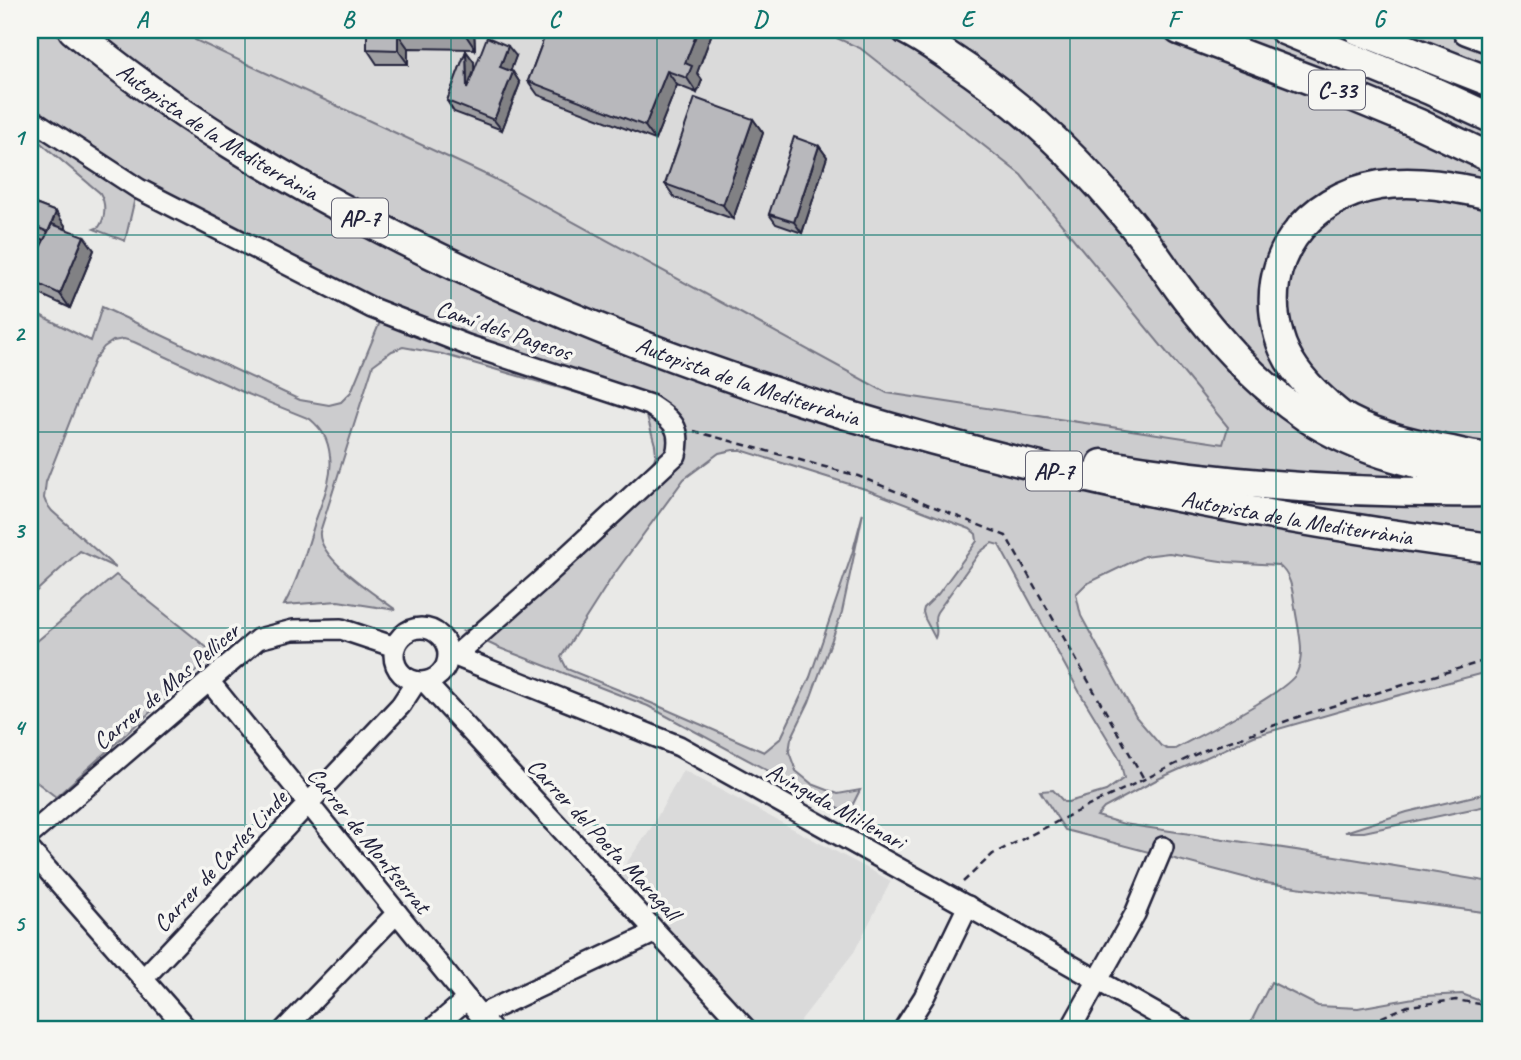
<svg xmlns="http://www.w3.org/2000/svg" width="1521" height="1060" font-family="Caveat,sans-serif">
  <style>
    .built { fill: #dadada }
    .green { fill: #ccccce; stroke: #777784; stroke-width: 2; fill-rule: evenodd }
    .lines { fill: none; stroke-linecap: round; stroke-linejoin: round }
    .minor-casing { stroke: #22223b; stroke-width: 24 }
    .highway-casing { stroke: #22223b; stroke-width: 33 }
    .path { stroke: #22223b; stroke-width: 2.5; stroke-dasharray: 7 5; stroke-linecap: butt }
    .minor { stroke: #f6f6f2; stroke-width: 19 }
    .highway { stroke: #f6f6f2; stroke-width: 28 }
    .wall { fill: #9e9ea2; stroke: #22223b; stroke-width: 2 }
    .shaded-wall { fill: #818184; stroke: #22223b; stroke-width: 2 }
    .building { fill: #b8b8bc; stroke: #22223b; stroke-width: 2 }
    .grid { fill: none; stroke: #0f766e; stroke-width: 2; stroke-opacity: 0.55 }
    .labels { text-anchor: middle; dominant-baseline: central; stroke-width: 7; stroke-linejoin: round; paint-order: stroke }
    .shield { fill: #f6f6f2; stroke: #626272; stroke-width: 2 }
    .shield-label { font-size: 23px; font-weight: bold; fill: #22223b }
    .street-label { font-size: 24px; fill: #22223b; stroke: #f6f6f2 }
    .neatline { fill: none; stroke: #0f766e; stroke-width: 2.5 }
    .grid-label { font-size: 23px; text-anchor: middle; font-weight: bold; fill: #0f766e }
  </style>
  <rect width="100%" height="100%" fill="#e9e9e7"/>
  <filter id="ink" filterUnits="userSpaceOnUse"><feTurbulence type="fractalNoise" baseFrequency=".0143" numOctaves="2"/><feDisplacementMap in="SourceGraphic" scale="14" xChannelSelector="R" yChannelSelector="G"/><feConvolveMatrix kernelMatrix="1 2 1 2 8 2 1 2 1" color-interpolation-filters="sRGB"/></filter>
  <g filter="url(#ink)">
    <!-- built -->
    <g class="built">
      <path d="M188,30H818L860,48L1021,175L1228,427L1224,444L887,393L493,178L195,40Z"/>
      <path d="M683,770L891,881L854,952L793,1030H762L618,875L651,828Z"/>
    </g>
    <!-- green -->
    <g class="green">
      <path d="M30,30H188L195,40L493,178L887,393L1223,444L1228,427L1021,175L860,48L818,30H1491V671L1351,708L1254,736L1158,779L1104,808L1097,816L1124,824L1329,855L1491,882V913L1266,883L1065,830L1040,791L1053,790L1064,802H1068L1106,791L1124,778L1120,759L1080,693L999,545L992,543L980,552L937,612C931,621 940,629 935,638L925,619L923,612L924,608L938,594L977,541L976,534L970,529L865,489L741,450H733L719,453L684,479L612,577L561,657L567,669L656,705L764,752L781,738L810,677L852,554L863,513L842,612L809,702L791,739L789,752L796,771L812,784L838,794L860,790L848,814L648,706L497,647L463,631L476,626L641,479L654,460L656,454L655,445L647,416L626,407L442,354L403,347L392,351L373,365L320,532C317,558 376,595 396,610L338,601L284,605C299,578 307,548 316,519C323,499 333,477 330,456C328,439 323,430 310,419L243,392L134,342L124,339L113,341L104,347L94,360L46,482L44,498L46,503L52,511L116,568L80,551L30,597V310L91,341L102,307L300,400L329,405L341,402L351,392L380,322L135,198L125,241L94,229L99,227C106,217 106,203 100,193L30,134ZM1169,553L1227,562L1278,565C1293,575 1293,597 1296,614C1299,632 1305,654 1297,672C1290,691 1198,736 1175,749H1167L1161,746L1136,717L1081,616L1076,594L1086,584L1144,556Z"/>
      <path d="M116,575L215,654L56,797L30,777V647Z"/>
      <path d="M1491,792V805L1364,832H1345L1407,812Z"/>
      <path d="M1271,982L1318,1006L1358,1008L1425,996L1462,994L1491,1005V1030H1247Z"/>
    </g>
    <g class="lines">
      <!-- minor casing -->
      <g class="minor-casing">
        <g id="minor">
          <path d="M30,118L139,189L372,308L467,345L650,405C671,419 683,427 676,455L538,583L455,656"/>
          <circle cx="421" cy="655" r="27"/>
          <path d="M449,658L455,656L679,746L981,914L1185,1030"/>
          <path d="M209,681L492,1030"/>
          <path d="M425,682L747,1030"/>
          <path d="M30,835L258,639L293,630L341,629L395,647"/>
          <path d="M30,850L188,1030"/>
          <path d="M143,979L401,705L416,682"/>
          <path d="M480,1015L656,932"/>
          <path d="M284,1030L397,913"/>
          <path d="M431,1030L467,999"/>
          <path d="M903,1030L924,997L968,906"/>
          <path d="M1070,1030L1135,914L1163,847"/>
        </g>
      </g>
      <!-- highway casing -->
      <g class="highway-casing">
        <g id="highway">
          <path id="s1" d="M73,30C172,114 287,181 403,240C742,410 1116,500 1491,548"/>
          <path d="M906,30C922,38 936,48 951,58C1027,107 1091,171 1146,242C1158,258 1168,274 1180,290C1216,338 1256,384 1306,417C1362,454 1426,468 1491,476"/>
          <path d="M1179,30L1337,90L1417,123L1491,158"/>
          <path d="M1284,30L1430,90L1491,118"/>
          <path d="M1358,30L1491,82"/>
          <path d="M1467,30L1491,39"/>
          <path d="M1488,457C1476,457 1464,454 1452,451C1418,445 1370,434 1340,415C1335,411 1329,406 1324,401C1305,384 1286,362 1279,336C1257,261 1306,197 1380,185C1417,179 1455,187 1491,195"/>
          <path d="M1102,464C1228,485 1363,494 1491,492"/>
        </g>
      </g>
      <!-- path -->
      <g class="path">
        <path d="M694,431L858,476L1006,536L1144,779"/>
        <path d="M963,882L993,854L1076,812L1205,750L1309,713L1491,659"/>
        <path d="M1361,1030L1375,1020L1408,1006L1456,1000L1491,1006"/>
      </g>
      <!-- minor -->
      <use href="#minor" class="minor"/>
      <!-- highway -->
      <use href="#highway" class="highway"/>
    </g>
    <!-- wall -->
    <g class="wall">
      <path d="M367,30H474L475,49L408,48V64H377L367,49Z"/>
      <path d="M547,30H710L712,33L697,73L702,80L697,93L677,85L655,140L538,95L528,81Z"/>
      <path d="M466,51L474,62V72L516,56L510,71L513,72L520,83L502,130L454,112L447,101Z"/>
      <path d="M753,119L763,133L733,219L675,198L665,184Z"/>
      <path d="M819,146L827,157L802,233L776,224L769,214Z"/>
      <path d="M30,202L56,212L66,227L65,229L94,250L70,308L35,292L30,285V268L44,240L30,235Z"/>
    </g>
    <!-- shaded-wall -->
    <g class="shaded-wall">
      <path d="M465,30H474L475,49L465,34Z"/>
      <path d="M698,30H710L712,33L697,73L702,80L697,93L687,78L685,63Z"/>
      <path d="M398,34L408,48V64L398,50Z"/>
      <path d="M508,46L516,56L508,78L500,67Z"/>
      <path d="M466,51L474,62L475,100L467,89Z"/>
      <path d="M667,71L677,85L655,140L645,126Z"/>
      <path d="M513,72L520,83L502,130L494,120Z"/>
      <path d="M753,119L763,133L733,219L723,205Z"/>
      <path d="M819,146L827,157L802,233L794,222Z"/>
      <path d="M56,212L66,227L58,246L48,232Z"/>
      <path d="M84,236L94,250L70,308L60,294Z"/>
    </g>
    <!-- building -->
    <g class="building">
      <path d="M367,30H465V34H398V50L367,49Z"/>
      <path d="M547,30H698L685,63L692,66L687,78L667,71L645,126L528,81Z"/>
      <path d="M487,37L508,46L500,67L513,72L494,120L447,101L466,51L467,89Z"/>
      <path d="M695,98L753,119L723,205L665,184Z"/>
      <path d="M794,137L819,146L794,222L769,214Z"/>
      <path d="M30,202L56,212L48,232L30,224Z"/>
      <path d="M52,224L84,236L60,294L30,280V268Z"/>
    </g>
  </g>
  <!-- grid -->
  <path class="grid" d="M245,30V1030M451,30V1030M657,30V1030M864,30V1030M1070,30V1030M1276,30V1030M30,235H1491M30,432H1491M30,628H1491M30,825H1491"/>
  <g class="labels">
    <!-- shield labels -->
    <g class="shield">
      <rect x="1309" y="70.5" width="56" height="39" rx="5"/>
      <rect x="332" y="198.5" width="56" height="39" rx="5"/>
      <rect x="1026" y="451.5" width="56" height="39" rx="5"/>
    </g>
    <g class="shield-label">
      <text x="1337" y="90">C-33</text>
      <text x="360" y="218">AP-7</text>
      <text x="1054" y="471">AP-7</text>
    </g>
    <!-- street labels -->
    <g class="street-label">
      <text stroke="none"><textPath href="#s1" startOffset="177">Autopista de la Mediterrània</textPath></text>
      <text transform="translate(504 330) rotate(19)">Camí dels Pagesos</text>
      <text stroke="none"><textPath href="#s1" startOffset="765">Autopista de la Mediterrània</textPath></text>
      <text stroke="none"><textPath href="#s1" startOffset="1332">Autopista de la Mediterrània</textPath></text>
      <text transform="translate(166 686) rotate(-40)">Carrer de Mas Pellicer</text>
      <text transform="translate(836 806) rotate(29)">Avinguda Mil·lenari</text>
      <text transform="translate(604 839) rotate(47)">Carrer del Poeta Maragall</text>
      <text transform="translate(369 840) rotate(51)">Carrer de Montserrat</text>
      <text transform="translate(220 861) rotate(-47)">Carrer de Carles Linde</text>
    </g>
  </g>
  <!-- margin -->
  <rect width="1521" height="1060" fill="none" stroke="#f6f6f2" stroke-width="77"/>
  <rect x="38" y="38" width="1444" height="983" class="neatline"/>
  <g class="grid-label">
    <text x="142" y="27">A</text>
    <text x="348" y="27">B</text>
    <text x="554" y="27">C</text>
    <text x="760" y="27">D</text>
    <text x="967" y="27">E</text>
    <text x="1173" y="27">F</text>
    <text x="1379" y="27">G</text>
    <text x="19" y="145">1</text>
    <text x="19" y="341">2</text>
    <text x="19" y="538">3</text>
    <text x="19" y="735">4</text>
    <text x="19" y="931">5</text>
  </g>
</svg>
